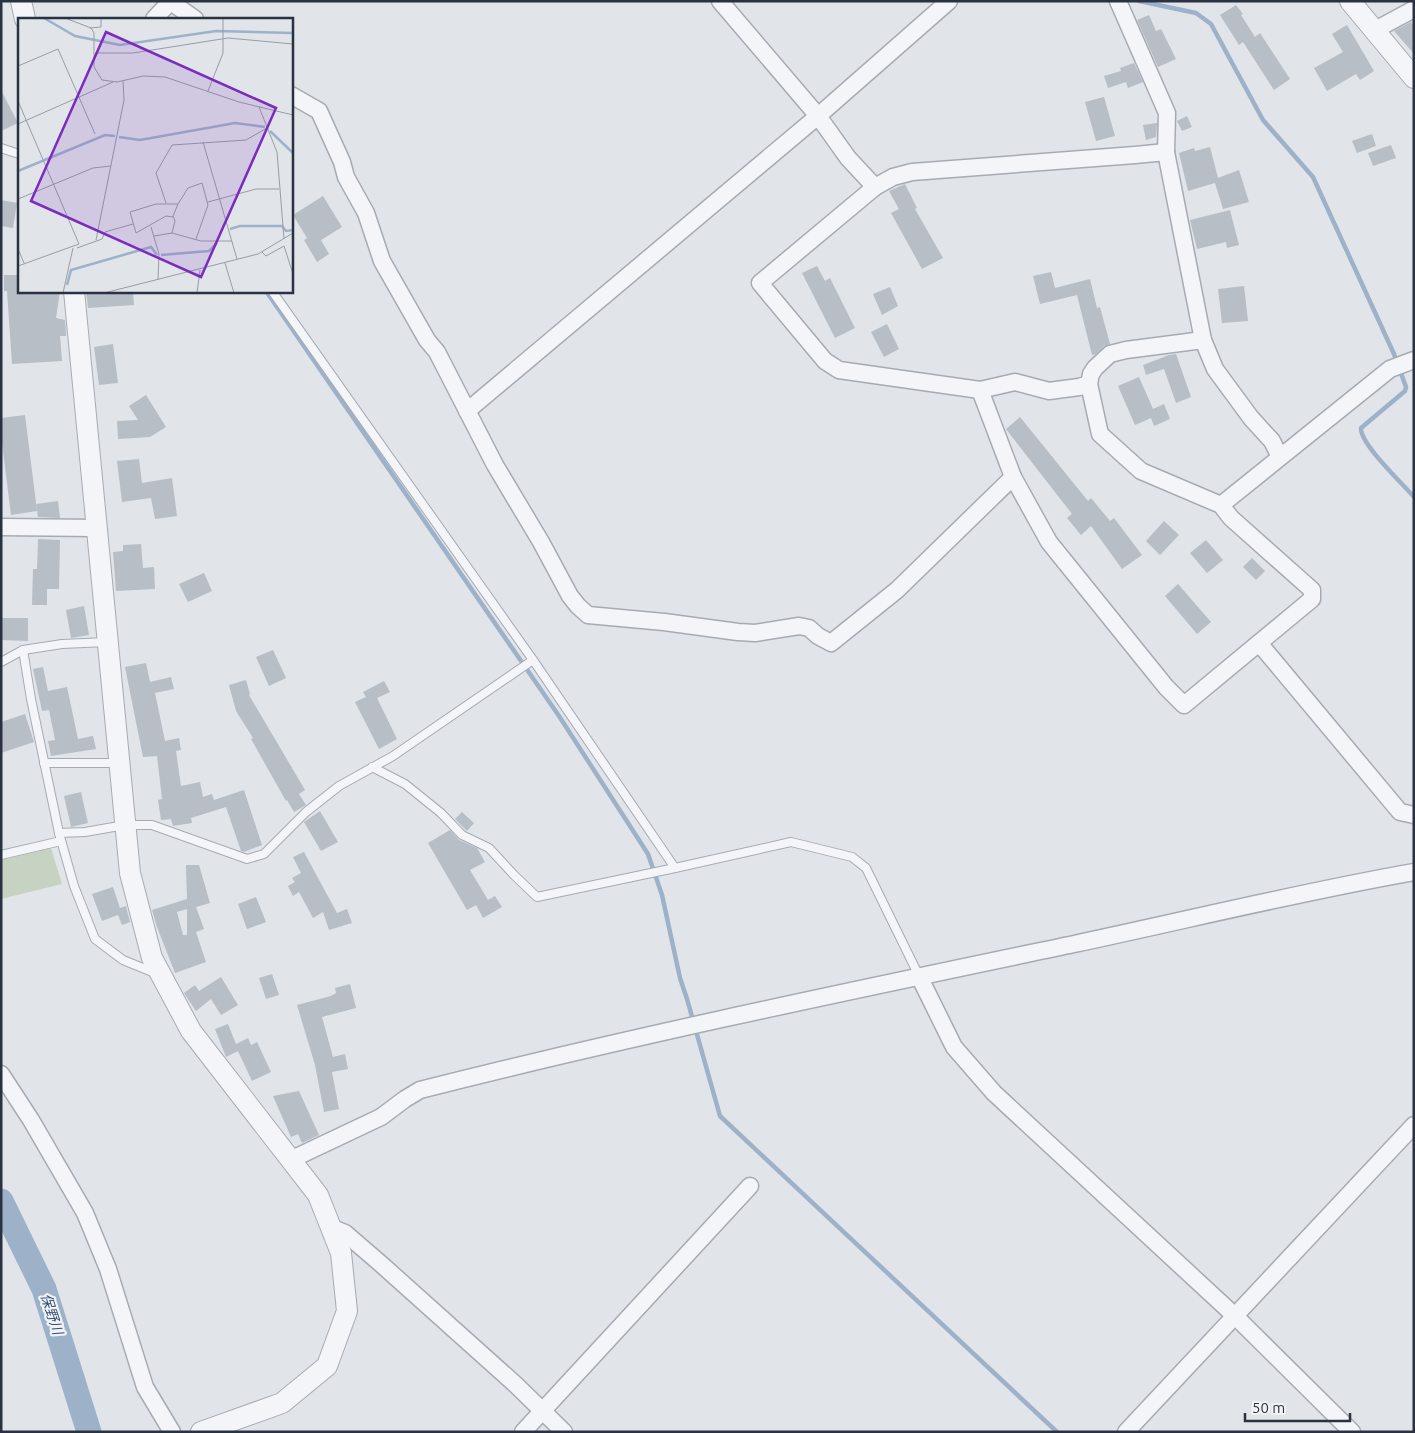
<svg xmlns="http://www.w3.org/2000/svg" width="1415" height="1433" font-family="Ubuntu,'Noto Sans JP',sans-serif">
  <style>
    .green { fill: #c7d3c2 }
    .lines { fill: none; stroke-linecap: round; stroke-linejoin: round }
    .stream { stroke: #9db2c9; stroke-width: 4.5 }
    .river { stroke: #9db2c9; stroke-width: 25 }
    .building { fill: #b8bec6; fill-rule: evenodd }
    .service-casing { stroke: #a6abb3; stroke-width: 10 }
    .minor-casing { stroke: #a6abb3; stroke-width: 19 }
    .tertiary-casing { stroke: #a6abb3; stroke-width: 22 }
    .service { stroke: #f4f5f8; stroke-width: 8 }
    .minor { stroke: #f4f5f8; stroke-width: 16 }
    .tertiary { stroke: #f4f5f8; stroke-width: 20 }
    .labels { text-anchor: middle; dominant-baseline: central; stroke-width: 4.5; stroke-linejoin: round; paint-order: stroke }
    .water-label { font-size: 14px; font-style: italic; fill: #345174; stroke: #f1f3f7 }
    .inset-river { fill: none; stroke: #9db2c9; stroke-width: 2.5 }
    .inset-road { fill: none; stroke: #989da6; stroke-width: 1 }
    .view { fill: #7b2cbf; fill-opacity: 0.15; stroke: #7b2cbf; stroke-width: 2.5 }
    .inset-edge { fill: none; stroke: #2a3241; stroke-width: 2.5 }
  </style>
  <rect width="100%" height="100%" fill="#e1e4e9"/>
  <!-- green -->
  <path class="green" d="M51,848L62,884L1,899V860Z"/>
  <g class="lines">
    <!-- stream -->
    <g class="stream">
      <path d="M1139,1L1196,13L1211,24L1263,120L1313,177L1394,354L1406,387L1405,391L1361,428C1360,444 1402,483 1414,497"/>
      <path d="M266,291L559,716L648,854L662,895L680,978L687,999L720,1116L1057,1432"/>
    </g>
    <!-- river -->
    <path class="river" d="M1,1201L44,1289L89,1432"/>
  </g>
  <!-- building -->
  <g class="building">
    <path d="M1236,5L1243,14L1241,15L1255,37L1260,33L1290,79L1274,90L1243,42L1239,45L1220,15Z"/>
    <path d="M1149,15L1156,31L1161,29L1176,59L1158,67L1137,20Z"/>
    <path d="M1411,22L1414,25V54L1394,31Z"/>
    <path d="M1347,25L1374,71L1360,80L1356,74L1327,91L1314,68L1343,52L1332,34Z"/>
    <path d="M1134,63L1143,82L1128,88L1126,82L1108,88L1104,76L1121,71L1120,68Z"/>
    <path d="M1,90L18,123L1,131Z"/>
    <path d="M1104,97L1115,136L1096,141L1085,102Z"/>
    <path d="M1187,116L1192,127L1182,131L1177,121Z"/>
    <path d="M1157,123L1156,137L1146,140L1143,125Z"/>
    <path d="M1372,134L1376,146L1357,153L1352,141Z"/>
    <path d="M1391,145L1396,158L1373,166L1368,153Z"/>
    <path d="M1210,147L1218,178L1239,170L1249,202L1223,209L1215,183L1188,191L1179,153L1194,148L1195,151Z"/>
    <path d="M905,184L917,208L915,209L943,258L922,269L891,213L899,209L889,191Z"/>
    <path d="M323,196L342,227L321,240L329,254L317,262L304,240L307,238L293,215Z"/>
    <path d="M1,200L17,203L13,228L1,226Z"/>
    <path d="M1230,210L1239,245L1227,248L1226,242L1197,249L1190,220Z"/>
    <path d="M817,266L825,281L830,278L855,328L835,338L802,273Z"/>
    <path d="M1051,272L1055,288L1090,279L1097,308L1100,307L1110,344L1104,346L1096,354L1092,355L1077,295L1040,304L1033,276Z"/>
    <path d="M4,275H19V291H60L56,318L65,320L66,334V336H60L62,361L12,364L7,291H4Z"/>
    <path d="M1244,286L1248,321L1222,323L1218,289Z"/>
    <path d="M890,287L898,306L882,315L873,294Z"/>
    <path d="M86,291H133L134,305L88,308Z"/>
    <path d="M887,324L899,349L884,357L871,332Z"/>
    <path d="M113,344L118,383L99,385L94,347Z"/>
    <path d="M1176,354L1191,397L1176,403L1164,369L1146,375L1143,365L1169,355Z"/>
    <path d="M1139,377L1153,409L1164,404L1170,419L1154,426L1151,418L1135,425L1118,386Z"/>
    <path d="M146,395L166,427L150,437L118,439L117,421L138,420L129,406Z"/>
    <path d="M25,415L37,511L11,515L1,435V418Z"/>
    <path d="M1020,417L1088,501L1091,498L1110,521L1114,518L1142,555L1122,569L1091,526L1081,535L1067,518L1072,514L1006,429Z"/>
    <path d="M139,459L142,483L172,478L177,516L155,519L151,498L122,502L117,461Z"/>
    <path d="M58,501L60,518L38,517L36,504Z"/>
    <path d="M1164,521L1179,535L1160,555L1146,541Z"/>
    <path d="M38,539L60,540L59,589H47V605H32L33,569H37Z"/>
    <path d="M1206,540L1223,560L1207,573L1190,553Z"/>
    <path d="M141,544L143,568L154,567L155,589L116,591L113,552L123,551V545Z"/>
    <path d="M1252,558L1265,571L1256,580L1243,567Z"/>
    <path d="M204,573L212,591L188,602L179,584Z"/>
    <path d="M1178,584L1211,622L1197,634L1165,596Z"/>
    <path d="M84,606L89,635L71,638L66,610Z"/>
    <path d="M1,618H28V641L1,640Z"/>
    <path d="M273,650L286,678L269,686L256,657Z"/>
    <path d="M146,663L150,682L171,677L174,689L155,693L165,741L179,738L181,750L176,751L181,786L200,782L203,797L212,794L214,800L244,790L262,845L244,852L241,851L226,807L191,818L192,823L173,826L171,819L161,820L158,800L162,799L157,756L143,757L125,667Z"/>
    <path d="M43,667L48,691L67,687L78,739L93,736L96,749L51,756L48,741L55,740L49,710L42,711L33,669Z"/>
    <path d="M246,680L250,694L249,695L305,790L299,794L306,805L294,812L287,800L286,801L251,739L253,738L236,711L229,685Z"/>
    <path d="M384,681L390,692L377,698L397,739L379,749L355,702L366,697L363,692Z"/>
    <path d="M25,714L34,742L1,753V722Z"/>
    <path d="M81,792L88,823L71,827L64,796Z"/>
    <path d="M320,811L338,842L321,851L304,822Z"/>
    <path d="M462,812L474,823L467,831L455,819Z"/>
    <path d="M450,830L459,840L477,848L485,862L470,870L488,900L495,896L502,907L483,918L476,905L467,910L428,843Z"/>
    <path d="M304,852L337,913L347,909L352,923L329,930L323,912L313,918L299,892L293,896L288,886L295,882L292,878L301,873L293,857Z"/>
    <path d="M186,865H199L210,903L196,907L204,929L196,932L206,962L175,973L157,927L152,910L187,899ZM187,909V935H183L177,912Z"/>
    <path d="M113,887L120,908L126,906L130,922L122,925L118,915L102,921L92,894Z"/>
    <path d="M256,897L266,922L247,929L238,904Z"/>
    <path d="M272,974L279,995L266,999L259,978Z"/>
    <path d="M221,977L238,1005L221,1015L211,999L196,1011L184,993L195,985L199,991Z"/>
    <path d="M350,984L356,1008L322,1017L333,1057L345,1054L348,1069L332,1072L339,1109L324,1112L315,1065L297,1005L331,996L336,993L335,988Z"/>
    <path d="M228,1024L236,1044L248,1038L251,1045L257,1042L271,1072L252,1081L238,1051L226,1057L215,1029Z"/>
    <path d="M299,1091L319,1135L302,1143L298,1134L291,1137L273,1096Z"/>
  </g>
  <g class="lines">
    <!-- service casing -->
    <g class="service-casing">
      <g id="service">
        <path d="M1,148L19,154"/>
        <path d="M272,291L533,660L675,868L791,842L852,857L866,868L919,976"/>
        <path d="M23,650L31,699L59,833L74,886L95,939L123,960L155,973"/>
        <path d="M1,662L23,650L62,644L107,642"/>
        <path d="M44,763H119"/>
        <path d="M372,767L405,784L441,813L462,835L489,848L514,875L537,897L675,868"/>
        <path d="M59,833L85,832L125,825H152L247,859L264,854L306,812L339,786L393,756L533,660"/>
        <path d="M1,855L61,841"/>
      </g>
    </g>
    <!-- minor casing -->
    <g class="minor-casing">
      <g id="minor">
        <path d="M720,1L818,116L848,158L875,187"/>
        <path d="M1118,1L1167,113L1166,152L1203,340L1215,369L1251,418L1272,441L1280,457"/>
        <path d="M171,2L195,19"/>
        <path d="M154,19L171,1"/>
        <path d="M1375,30L1414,9"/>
        <path d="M291,95L319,111L342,162L346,177L366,213L382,261L427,340L437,352L495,465L541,542L570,596L578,606L588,615L664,622L738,632L755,633L799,626L809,628L818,636L831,643L897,590L1013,477"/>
        <path d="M1089,384L1079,387L1049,391L1015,382L980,390L839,370L825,361L760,283L875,187L893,177L912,172L1135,155L1166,152"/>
        <path d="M980,390L1013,477L1049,542L1166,687L1184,705L1312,599V590L1231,518L1221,505L1141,471L1100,434L1089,384L1091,374L1095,368L1110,354L1126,350L1203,340"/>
        <path d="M467,411L818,116L949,1"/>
        <path d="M1221,505L1390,369L1414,360"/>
        <path d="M1,527L97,528"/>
        <path d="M1259,643L1395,806L1400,812L1414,815"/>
        <path d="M919,976L954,1047L994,1093L1235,1316L1352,1432"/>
        <path d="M1,1074L31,1120L85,1213L108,1269L145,1387L172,1432"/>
        <path d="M290,1160L381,1117L405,1099L420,1090C637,1035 855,990 1074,944C1187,920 1300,892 1414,872"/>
        <path d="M330,1227L345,1233L381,1264L516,1385L564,1432"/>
        <path d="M523,1432L750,1186"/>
        <path d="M1126,1432L1414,1125"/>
      </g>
    </g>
    <!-- tertiary casing -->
    <g class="tertiary-casing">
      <g id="tertiary">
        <path d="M21,1L25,19"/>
        <path d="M1350,1L1414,78"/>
        <path d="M74,291L130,873L152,958L191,1031L318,1195L341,1253L347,1311L327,1366L282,1403L201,1432"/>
      </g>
    </g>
    <!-- service -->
    <use href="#service" class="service"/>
    <!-- minor -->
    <use href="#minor" class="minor"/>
    <!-- tertiary -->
    <use href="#tertiary" class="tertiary"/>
  </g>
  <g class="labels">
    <!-- water labels -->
    <g class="water-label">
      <text transform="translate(52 1314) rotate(72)">保野川</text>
    </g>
  </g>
  <!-- overview -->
  <g transform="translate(18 18)">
    <rect width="275" height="275" fill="#e1e4e9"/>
    <path class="inset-river" d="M26,0L57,18L102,27L198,13L275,15M252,113L275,135M101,119L122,122L217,105L247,109M0,153L87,117L97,118M212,211L222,208H264L268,213L275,212M143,237L191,233L199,225M49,267L53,252L133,229L139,237"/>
    <path class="inset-road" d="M47,0L73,10L76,15V49L84,62L99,64L125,58L147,59L221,84L275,97M72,10L83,9V0M77,35H115L210,20L275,26M0,48L40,31L77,116M190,73L205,35V0M0,83L61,226L0,248M241,89L259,134L266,221M0,106L95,64M185,124L219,241M0,181L75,150L93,148M190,184L238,171H261M148,185L138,155L154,127L228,122L249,110M155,199L148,198L118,215L112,194L138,186H160M133,209L141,236L140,262M154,215L157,203L155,198L160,186L170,170L184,165L190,187L178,221M136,218L154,215L183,223H214M78,222L106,82L105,63M59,230L84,221L87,214L115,206M0,231L6,245M244,234L248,238L266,228L275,256M207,245L216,275M45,275L55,230M86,275L240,236L275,215M179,275L182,252"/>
    <path class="view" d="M88,14L258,90L183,259L13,183Z"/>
    <rect width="275" height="275" class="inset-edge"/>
  </g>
  <!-- border -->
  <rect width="1415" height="1433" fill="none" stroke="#2a3241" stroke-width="5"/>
  <!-- scale -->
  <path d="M1245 1413v8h105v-8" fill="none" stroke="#2a3241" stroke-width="2.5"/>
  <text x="1252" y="1413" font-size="15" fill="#2a3241" stroke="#f1f3f7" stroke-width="4" paint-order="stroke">50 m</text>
</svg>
